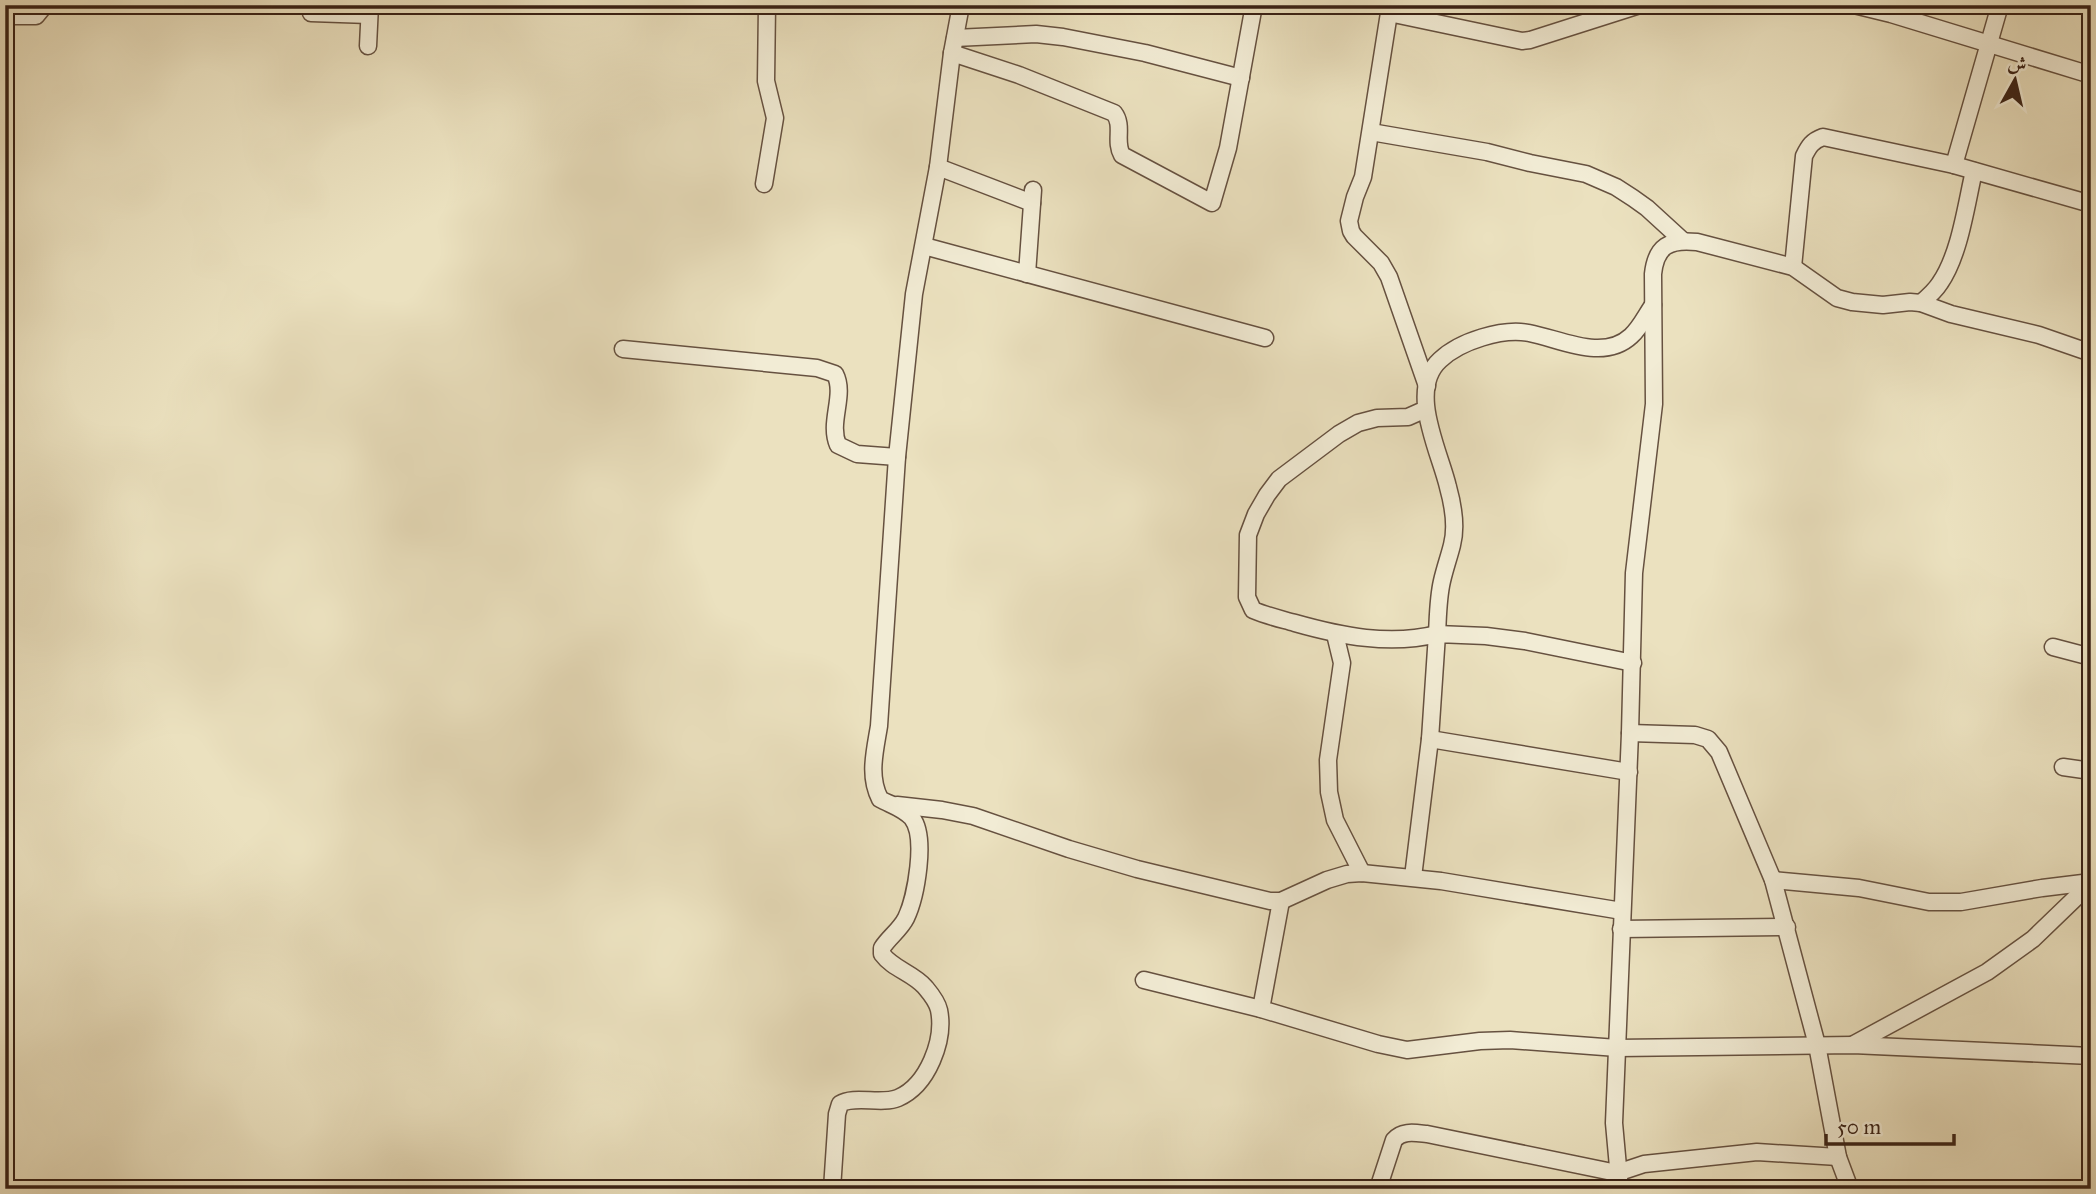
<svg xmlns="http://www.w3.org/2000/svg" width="2096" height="1194" font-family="'IM FELL Great Primer',Amiri,serif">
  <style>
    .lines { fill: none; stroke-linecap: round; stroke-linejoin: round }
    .street-casing { stroke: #665140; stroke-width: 19 }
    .street { stroke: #f2ecd5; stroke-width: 16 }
  </style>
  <rect width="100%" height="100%" fill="#ebe1bf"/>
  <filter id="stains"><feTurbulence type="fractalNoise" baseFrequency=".00286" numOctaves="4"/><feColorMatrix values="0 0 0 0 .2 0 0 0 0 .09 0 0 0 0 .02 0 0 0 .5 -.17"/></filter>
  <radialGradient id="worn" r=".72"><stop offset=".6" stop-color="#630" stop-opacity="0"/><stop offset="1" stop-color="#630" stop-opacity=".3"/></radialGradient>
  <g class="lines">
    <!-- street casing -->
    <g class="street-casing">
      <g id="street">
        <path d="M1854,5L1891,14L2091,75"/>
        <path d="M311,13L369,15"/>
        <path d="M5,16H36L45,5"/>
        <path d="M955,38L1036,34L1063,37L1145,53L1241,78"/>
        <path d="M368,46L370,5"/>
        <path d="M952,53L1019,75L1114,113C1124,126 1114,141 1122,155L1212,203L1228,148L1254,5"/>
        <path d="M1371,132L1487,152L1530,163L1586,174L1616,187L1633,198L1647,208L1682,240"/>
        <path d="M1954,165L2000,5"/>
        <path d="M938,167L1032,203"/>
        <path d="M764,184L775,118L766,81L767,5"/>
        <path d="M924,246L1265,338"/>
        <path d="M1793,267L1804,156C1809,146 1812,141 1823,137L1954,165L2091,204"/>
        <path d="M1027,274L1033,190"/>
        <path d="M1921,303C1928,297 1935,291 1940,283C1960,254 1966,205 1974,171"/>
        <path d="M623,349L817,368L835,374C846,395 828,422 838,445L857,454L897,457"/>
        <path d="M1427,386L1389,277L1381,263L1354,236L1351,231L1349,221L1355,197L1363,177L1389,13L1522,41L1530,40L1640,5"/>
        <path d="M1426,409L1408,417L1377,418L1358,423L1339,434L1279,479L1267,495L1256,514L1248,535L1247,597L1253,610C1267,616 1281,619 1295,623C1341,636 1390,646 1437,634C1438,616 1438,598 1442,581C1445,568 1449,557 1452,545C1457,526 1453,505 1448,487C1440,452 1407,390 1440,360C1460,341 1502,328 1529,333C1561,339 1603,362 1631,336C1640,328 1646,315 1653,305"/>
        <path d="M1335,634L1342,663L1328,760L1329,792L1335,820L1362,873"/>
        <path d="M2053,647L2091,657"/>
        <path d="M1630,733L1695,735L1708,739L1719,752L1773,880L1817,1045L1838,1157L1850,1189"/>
        <path d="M1430,739L1629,772"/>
        <path d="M2063,767L2091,771"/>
        <path d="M897,805L942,810L973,816L1069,849L1137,869L1270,901H1281L1327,880L1347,874L1362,873L1441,881L1622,911"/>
        <path d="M1413,877L1430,739L1437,634L1486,636L1525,641L1633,663"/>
        <path d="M1773,880L1859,888L1929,902H1961L2042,888L2091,882"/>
        <path d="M1621,929L1787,927"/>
        <path d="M1144,980L1261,1009L1378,1044L1407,1050L1480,1041L1510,1040L1617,1048L1853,1045L2091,1056"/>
        <path d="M1261,1009L1281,901"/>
        <path d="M1854,1044L1987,972L2033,939L2091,883"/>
        <path d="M832,1189L837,1114L840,1104C854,1095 881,1105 898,1098C928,1085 945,1040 939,1010C937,1001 930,993 925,987C913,973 893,969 882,954V948C889,937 900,930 906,918C916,897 927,837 912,818C903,808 891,805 880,799C868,776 875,751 879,726L897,457L914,294L938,167L952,53L961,5"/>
        <path d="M1378,1189L1394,1140C1402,1130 1416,1133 1427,1134L1617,1173L1644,1164L1757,1152L1838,1157"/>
        <path d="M1620,1189L1614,1123L1630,733L1634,573L1654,404L1653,274C1656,246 1669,239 1697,242L1793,267L1837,298L1852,302L1883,305L1910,302L1921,303L1951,314L2039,335L2091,353"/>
      </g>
    </g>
    <!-- street -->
    <use href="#street" class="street"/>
  </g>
  <!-- margin -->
  <rect width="2096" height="1194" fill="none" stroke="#ebe1bf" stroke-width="28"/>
  <rect x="7" y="7" width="2082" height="1180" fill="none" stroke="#392115" stroke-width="3.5"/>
  <rect x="14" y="14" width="2068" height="1166" fill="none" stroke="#392115" stroke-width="2"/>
  <!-- north arrow -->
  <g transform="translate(2015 80) rotate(8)" stroke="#f2ecd5" stroke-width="5" paint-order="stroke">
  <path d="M0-5L12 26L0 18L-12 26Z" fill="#392115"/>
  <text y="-10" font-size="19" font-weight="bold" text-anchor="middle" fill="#392115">ش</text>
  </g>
  <!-- scale -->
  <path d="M1826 1134v10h128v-10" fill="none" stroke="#392115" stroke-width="3.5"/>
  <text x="1837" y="1134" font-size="21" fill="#392115" stroke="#f2ecd5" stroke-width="5" paint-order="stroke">50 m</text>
  <rect width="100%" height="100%" filter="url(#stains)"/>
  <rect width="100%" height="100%" fill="url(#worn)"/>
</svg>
